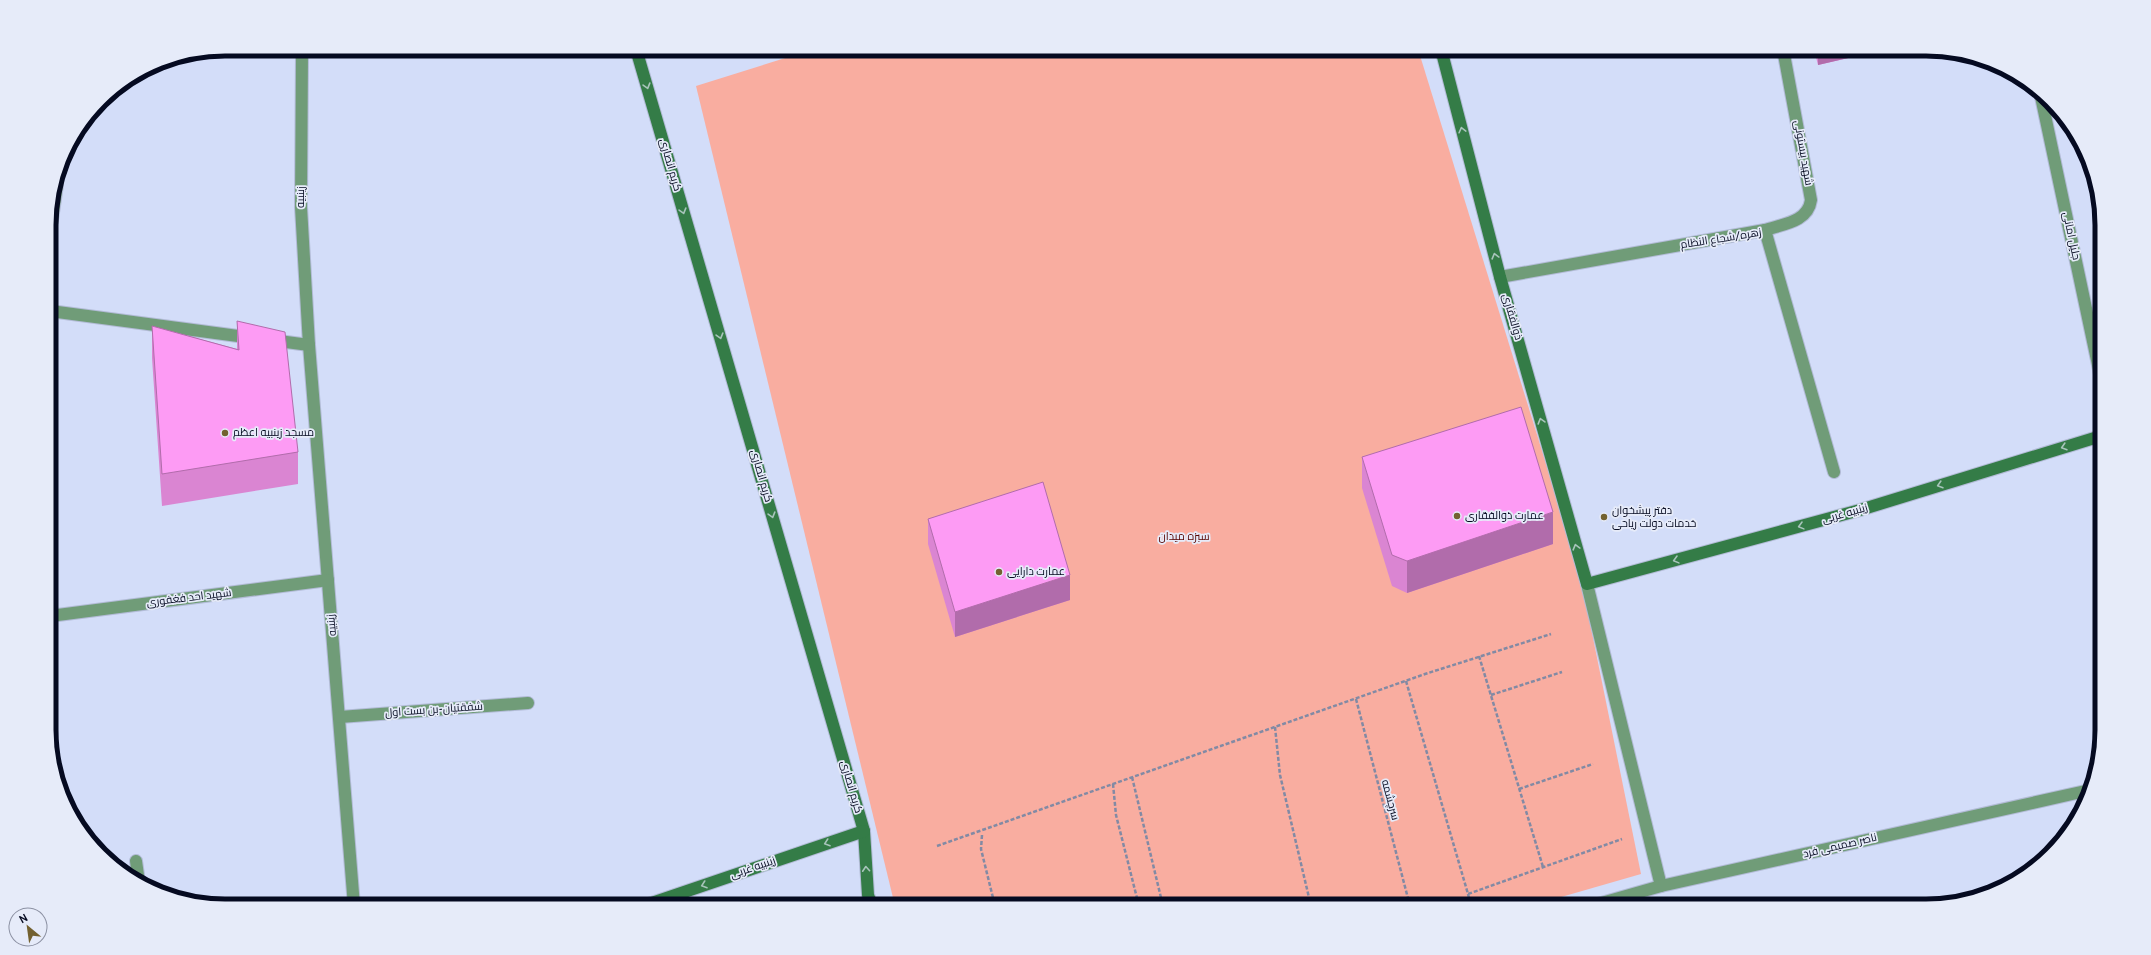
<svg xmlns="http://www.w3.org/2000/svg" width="2151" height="955" font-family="Overpass,Cairo,sans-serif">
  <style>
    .green { fill: #f9ada0 }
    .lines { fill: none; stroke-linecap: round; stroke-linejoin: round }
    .street-casing { stroke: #b2bbd6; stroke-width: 14 }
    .secondary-casing { stroke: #b2bbd6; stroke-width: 14 }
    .path { stroke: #828aa4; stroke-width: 2.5; stroke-dasharray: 4 2; stroke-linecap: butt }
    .street { stroke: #709c78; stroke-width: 12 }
    .secondary { stroke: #347c47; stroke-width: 12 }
    .wall { fill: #da85d2 }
    .shaded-wall { fill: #b16cab }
    .building { fill: #fd9bf4; stroke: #b16cab }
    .oneway { stroke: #a8c4bb }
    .poi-dot { fill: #736130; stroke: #e6ebf9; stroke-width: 1.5 }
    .labels { text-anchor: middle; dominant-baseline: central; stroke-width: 3.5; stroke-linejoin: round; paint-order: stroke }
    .street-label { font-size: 11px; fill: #050a21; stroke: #e6ebf9 }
    .poi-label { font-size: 11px; fill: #050a21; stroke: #e6ebf9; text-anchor: start }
    .park-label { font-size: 11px; fill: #560300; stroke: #e6ebf9 }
    .rim { fill: none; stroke: #050a21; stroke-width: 5 }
  </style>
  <rect width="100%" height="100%" fill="#d3ddf9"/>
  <!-- green -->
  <path class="green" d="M814,49H1418L1580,574L1641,874L1530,906H895L696,86Z"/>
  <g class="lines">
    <!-- street casing -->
    <g class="street-casing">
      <g id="street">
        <path d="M302,49L301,207L309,345L354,906"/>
        <path d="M2040,92L2101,379"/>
        <path d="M1765,230L1834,472"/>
        <path d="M49,240L57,185"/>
        <path d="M1500,277L1765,230C1783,224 1808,222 1811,200L1783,49"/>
        <path d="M50,311L253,338"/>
        <path d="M271,340L309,345"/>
        <path d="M1587,584L1661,886"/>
        <path d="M50,616L328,580"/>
        <path d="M340,717L528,703"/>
        <path d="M136,861L139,882"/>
        <path d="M1591,906L1661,886L2090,790"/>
      </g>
    </g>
    <!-- secondary casing -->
    <g class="secondary-casing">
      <g id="secondary">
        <path d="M636,49L864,831L868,895L872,906"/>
        <path d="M1441,49L1500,277L1587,584L1860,510L2101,436"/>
        <path d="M643,906L864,831"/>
      </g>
    </g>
    <!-- path -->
    <g class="path">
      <path d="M1479,656L1543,867"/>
      <path d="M1406,681L1468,894L1622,839"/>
      <path d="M1491,695L1562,672"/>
      <path d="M1356,699L1410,906"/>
      <path d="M1275,727L1280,775L1311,906"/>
      <path d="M1132,777L1163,906"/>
      <path d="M1113,784L1116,815L1139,906"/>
      <path d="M1519,789L1593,764"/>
      <path d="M982,835L981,849L995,906"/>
      <path d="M937,846L1425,674L1551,634"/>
      <path d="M1468,894L1471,906"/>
    </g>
    <!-- street -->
    <use href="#street" class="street"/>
    <!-- secondary -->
    <use href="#secondary" class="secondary"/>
  </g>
  <!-- wall -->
  <g class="wall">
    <path d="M1814,49H1887L1818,65Z"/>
    <path d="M237,321L298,452V484L162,506L152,358V326L237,349Z"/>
    <path d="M1362,457L1553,544L1407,593L1392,586L1362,488Z"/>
    <path d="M928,519L1070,600L955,637L928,544Z"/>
  </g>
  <!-- shaded-wall -->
  <g class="shaded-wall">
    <path d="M1818,49H1887L1818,65Z"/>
    <path d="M1553,512V544L1407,593V561Z"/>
    <path d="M1070,575V600L955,637V612Z"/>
  </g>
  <!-- building -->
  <g class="building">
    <path d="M237,321L285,332L298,452L162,474L152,326L239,350Z"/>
    <path d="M1521,407L1553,512L1407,561L1392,555L1362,457Z"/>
    <path d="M1043,482L1070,575L955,612L928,519Z"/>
  </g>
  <!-- one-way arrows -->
  <defs><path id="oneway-chevron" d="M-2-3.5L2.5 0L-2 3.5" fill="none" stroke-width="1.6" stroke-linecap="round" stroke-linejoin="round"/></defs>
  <g class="oneway">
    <use href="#oneway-chevron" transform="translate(647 86) rotate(74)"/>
    <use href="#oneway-chevron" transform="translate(1462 130) rotate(-104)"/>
    <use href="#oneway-chevron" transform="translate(683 211) rotate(74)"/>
    <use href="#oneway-chevron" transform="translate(1495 256) rotate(-105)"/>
    <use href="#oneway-chevron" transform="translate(720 336) rotate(74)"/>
    <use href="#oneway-chevron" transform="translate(1541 421) rotate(-106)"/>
    <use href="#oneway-chevron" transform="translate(2064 447) rotate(163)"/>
    <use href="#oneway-chevron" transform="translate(1940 485) rotate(163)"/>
    <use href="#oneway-chevron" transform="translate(772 515) rotate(74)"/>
    <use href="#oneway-chevron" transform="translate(1801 526) rotate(165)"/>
    <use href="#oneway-chevron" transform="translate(1576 547) rotate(-105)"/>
    <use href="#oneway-chevron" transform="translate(1676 560) rotate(165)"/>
    <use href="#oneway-chevron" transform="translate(827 843) rotate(161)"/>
    <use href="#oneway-chevron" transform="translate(866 869) rotate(-94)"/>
    <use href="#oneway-chevron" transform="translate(704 885) rotate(161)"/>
  </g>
  <!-- markers -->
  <g class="poi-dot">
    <circle cx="225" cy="433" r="4"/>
    <circle cx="1457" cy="516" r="4"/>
    <circle cx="1604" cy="517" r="4"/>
    <circle cx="999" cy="572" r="4"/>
  </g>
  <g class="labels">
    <!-- street labels -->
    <g class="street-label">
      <text transform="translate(1803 153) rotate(80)">شهید بیستونی</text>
      <text transform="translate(670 165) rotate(74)">کریم انصاری</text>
      <text transform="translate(301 197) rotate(-90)">زینبیه</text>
      <text transform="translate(2071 236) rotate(78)">جلیل امانی</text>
      <text transform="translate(1721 239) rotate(-9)">زهره/شجاع النظام</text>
      <text transform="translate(1512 317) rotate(74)">ذوالفقاری</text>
      <text transform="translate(761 476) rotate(74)">کریم انصاری</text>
      <text transform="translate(1845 514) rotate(-16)">زینبیه غربی</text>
      <text transform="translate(189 598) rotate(-7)">شهید احد فغفوری</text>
      <text transform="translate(332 625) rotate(-95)">زینبیه</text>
      <text transform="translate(434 710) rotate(-4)">شفقتیان-بن بست اول</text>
      <text transform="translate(851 787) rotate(74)">کریم انصاری</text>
      <text transform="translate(1390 800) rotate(75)">سرچشمه</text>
      <text transform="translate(1840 846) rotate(-13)">ناصر صمیمی فرد</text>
      <text transform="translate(753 868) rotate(-19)">زینبیه غربی</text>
    </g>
    <!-- poi labels -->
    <g class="poi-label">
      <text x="233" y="433">مسجد زینبیه اعظم</text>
      <text x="1612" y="511">دفتر پیشخوان<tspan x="1612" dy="13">خدمات دولت ریاحی</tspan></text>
      <text x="1465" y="516">عمارت ذوالفقاری</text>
      <text x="1007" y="572">عمارت دارایی</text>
    </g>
    <!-- park labels -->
    <g class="park-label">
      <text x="1184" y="537">سبزه میدان</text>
    </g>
  </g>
  <!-- crop -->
  <path d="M0 0H2151V955H0ZM225 56H1926A169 169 0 0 1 2095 225V730A169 169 0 0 1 1926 899H225A169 169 0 0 1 56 730V225A169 169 0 0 1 225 56Z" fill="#e6ebf9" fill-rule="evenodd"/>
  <path class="rim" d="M225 56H1926A169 169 0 0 1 2095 225V730A169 169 0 0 1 1926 899H225A169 169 0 0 1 56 730V225A169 169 0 0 1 225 56Z"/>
  <!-- north arrow -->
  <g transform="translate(28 927) rotate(331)"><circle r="19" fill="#e6ebf9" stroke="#8c91a3"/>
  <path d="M0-3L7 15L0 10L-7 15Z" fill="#736130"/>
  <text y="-6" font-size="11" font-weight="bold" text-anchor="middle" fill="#050a21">N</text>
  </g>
</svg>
